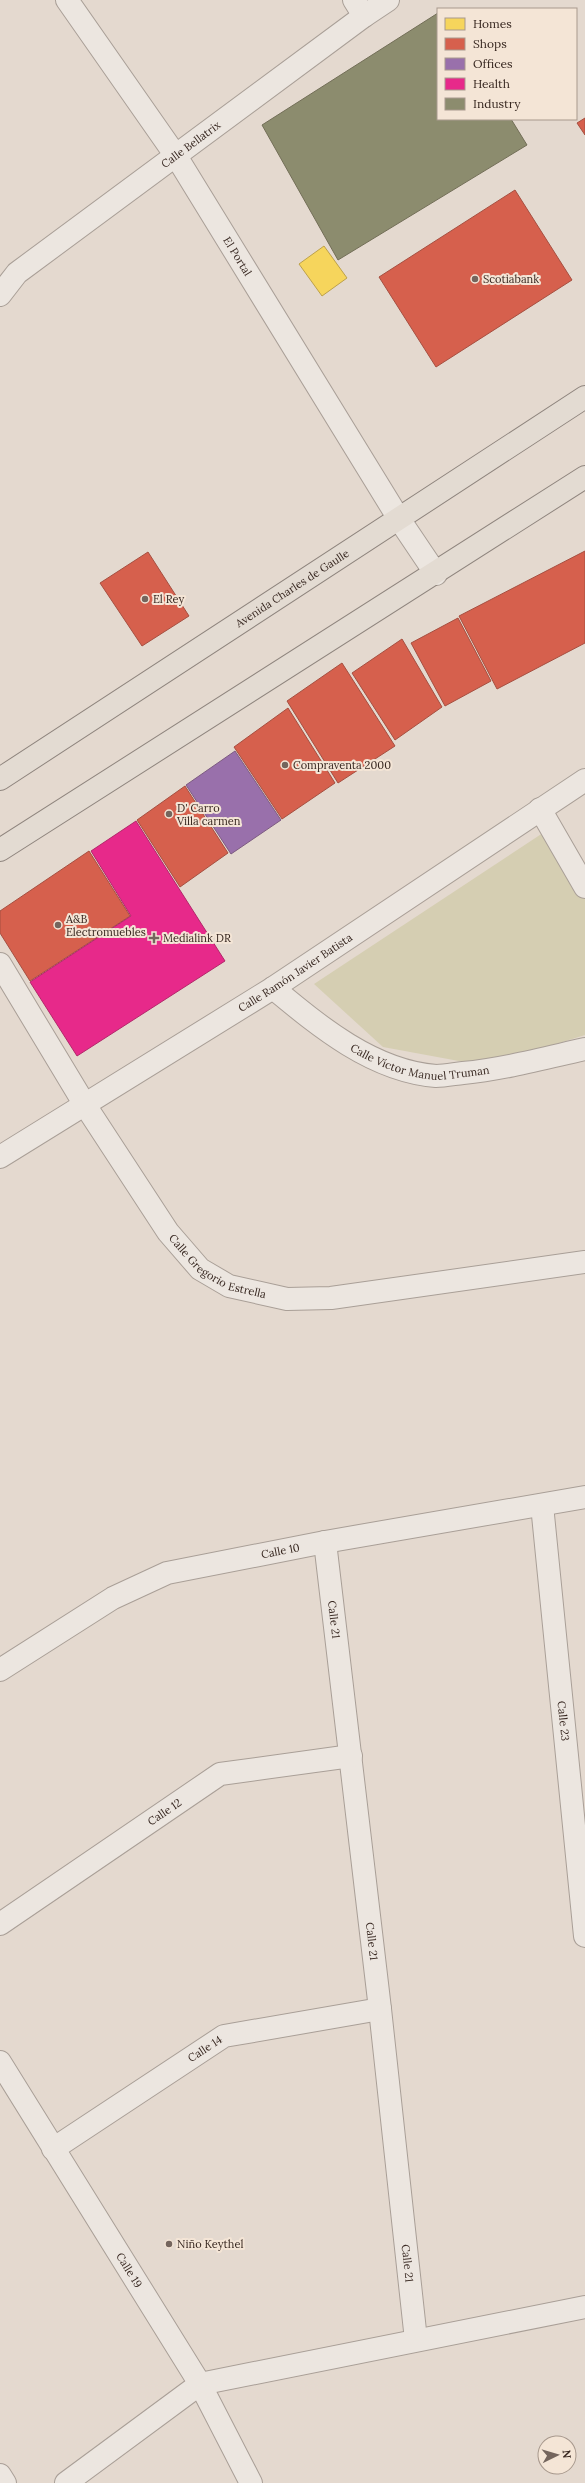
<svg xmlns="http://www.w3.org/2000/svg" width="585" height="2483" font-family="Lora,serif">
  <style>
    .green { fill: #d5ceb2 }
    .homes { fill: #f6d55c; stroke: #bda14a }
    .shops { fill: #d6604d; stroke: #a64f40 }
    .offices { fill: #9970ab; stroke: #7c5a81 }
    .health { fill: #e7298a; stroke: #b2286a }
    .industry { fill: #8c8c6e; stroke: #726e57 }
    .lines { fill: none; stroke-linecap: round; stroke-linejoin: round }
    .minor-casing { stroke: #a99f97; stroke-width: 24 }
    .major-casing { stroke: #8f857e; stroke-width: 24 }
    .minor { stroke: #ece6e0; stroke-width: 22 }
    .major { stroke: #e3dbd2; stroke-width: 22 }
    .poi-dot { fill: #74655d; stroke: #f4e5d6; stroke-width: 1.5 }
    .labels { text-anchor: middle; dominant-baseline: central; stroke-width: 4; stroke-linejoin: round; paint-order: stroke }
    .street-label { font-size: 11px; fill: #372720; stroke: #f4e5d6 }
    .poi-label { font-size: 11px; fill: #372720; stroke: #f4e5d6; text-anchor: start }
  </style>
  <rect width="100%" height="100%" fill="#e4d9cf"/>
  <!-- green -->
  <path class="green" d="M555,825L585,874V1035L486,1066L383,1047L314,984Z"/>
  <!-- homes -->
  <path class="homes" d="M324,246L347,278L322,296L299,264Z"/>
  <!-- shops -->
  <g class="shops">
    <path d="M585,118V135L577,123Z"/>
    <path d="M515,190L572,280L436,367L379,277Z"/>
    <path d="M585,551V643L497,689L459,616Z"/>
    <path d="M148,552L189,616L142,646L100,583Z"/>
    <path d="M458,618L491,681L445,706L411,643Z"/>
    <path d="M402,639L442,707L395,740L352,673Z"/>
    <path d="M342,663L395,746L338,783L287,701Z"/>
    <path d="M288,708L335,783L282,819L234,747Z"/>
    <path d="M185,786L228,853L180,887L137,820Z"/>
    <path d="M89,851L130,916L30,981L0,933V911Z"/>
  </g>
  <!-- offices -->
  <path class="offices" d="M235,751L281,820L231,854L186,785Z"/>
  <!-- health -->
  <path class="health" d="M136,821L225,961L77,1056L30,982L131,916L91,851Z"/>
  <!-- industry -->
  <path class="industry" d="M438,13V119H511L527,145L338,260L262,125Z"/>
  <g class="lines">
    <!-- minor casing -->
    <g class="minor-casing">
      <g id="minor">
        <path id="s1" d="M67,0L176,156L399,519L436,574"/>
        <path d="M354,0L364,16"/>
        <path id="s2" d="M0,295L17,273L364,16L388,0"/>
        <path d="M540,809L585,887"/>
        <path id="s3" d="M0,964L85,1105L168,1232L200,1269L229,1286L287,1299L331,1298L585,1262"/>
        <path id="s4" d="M273,988C320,1027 373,1071 436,1076C445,1076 454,1074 463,1073C504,1069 545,1058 585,1049"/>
        <path id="s5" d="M0,1157L273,988L585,780"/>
        <path id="s6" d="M542,1505L585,1936"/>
        <path id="s7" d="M325,1542L380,2009L416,2340"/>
        <path id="s8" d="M0,1670L113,1598L167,1573L325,1542L585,1497"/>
        <path id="s9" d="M0,1924L220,1774L351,1756"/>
        <path id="s10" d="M0,2062L200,2384L251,2483"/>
        <path id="s11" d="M53,2149L224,2036L380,2009"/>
        <path d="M0,2475L5,2483"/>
        <path d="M66,2483L200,2384L585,2307"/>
      </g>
    </g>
    <!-- major casing -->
    <g class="major-casing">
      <g id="major">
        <path id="s12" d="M0,779L585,397"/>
        <path d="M0,850L585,477"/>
      </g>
    </g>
    <!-- minor -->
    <use href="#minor" class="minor"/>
    <!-- major -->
    <use href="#major" class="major"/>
  </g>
  <!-- markers -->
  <g class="poi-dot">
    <circle cx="475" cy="279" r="4"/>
    <circle cx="145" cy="599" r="4"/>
    <circle cx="285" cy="765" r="4"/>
    <circle cx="169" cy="814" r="4"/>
    <circle cx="58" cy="925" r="4"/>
    <path d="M152 932h4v4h4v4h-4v4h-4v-4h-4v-4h4z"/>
    <circle cx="169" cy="2244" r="4"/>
  </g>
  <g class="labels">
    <!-- street labels -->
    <g class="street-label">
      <text stroke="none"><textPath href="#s2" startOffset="244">Calle Bellatrix</textPath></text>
      <text stroke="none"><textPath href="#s1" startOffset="308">El Portal</textPath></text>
      <text stroke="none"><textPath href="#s12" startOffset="349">Avenida Charles de Gaulle</textPath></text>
      <text stroke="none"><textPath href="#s5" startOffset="348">Calle Ramón Javier Batista</textPath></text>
      <text stroke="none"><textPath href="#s4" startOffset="170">Calle Víctor Manuel Truman</textPath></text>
      <text stroke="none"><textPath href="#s3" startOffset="379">Calle Gregorio Estrella</textPath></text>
      <text stroke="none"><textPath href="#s8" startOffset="309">Calle 10</textPath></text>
      <text stroke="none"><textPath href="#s7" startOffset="78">Calle 21</textPath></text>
      <text stroke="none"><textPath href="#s6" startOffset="217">Calle 23</textPath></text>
      <text stroke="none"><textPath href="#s9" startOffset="199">Calle 12</textPath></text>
      <text stroke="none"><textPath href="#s7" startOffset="402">Calle 21</textPath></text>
      <text stroke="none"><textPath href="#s11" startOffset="182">Calle 14</textPath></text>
      <text stroke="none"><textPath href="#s7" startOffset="726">Calle 21</textPath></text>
      <text stroke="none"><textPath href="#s10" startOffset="245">Calle 19</textPath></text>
    </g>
    <!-- poi labels -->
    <g class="poi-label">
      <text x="483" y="279">Scotiabank</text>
      <text x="153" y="599">El Rey</text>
      <text x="293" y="765">Compraventa 2000</text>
      <text x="177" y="808">D' Carro<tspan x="177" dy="13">Villa carmen</tspan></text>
      <text x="66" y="919">A&amp;B<tspan x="66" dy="13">Electromuebles</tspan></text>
      <text x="163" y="938">Medialink DR</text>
      <text x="177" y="2244">Niño Keythel</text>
    </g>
  </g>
  <!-- legend -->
  <rect x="437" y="8" width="140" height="112" fill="#f4e5d6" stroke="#a8998d"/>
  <rect x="445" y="18" width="20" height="12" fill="#f6d55c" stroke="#a8998d"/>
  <text x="473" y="28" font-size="12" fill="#372720">Homes</text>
  <rect x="445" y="38" width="20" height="12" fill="#d6604d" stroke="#a8998d"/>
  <text x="473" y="48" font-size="12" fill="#372720">Shops</text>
  <rect x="445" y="58" width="20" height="12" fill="#9970ab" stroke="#a8998d"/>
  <text x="473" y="68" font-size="12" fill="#372720">Offices</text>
  <rect x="445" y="78" width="20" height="12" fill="#e7298a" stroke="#a8998d"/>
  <text x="473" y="88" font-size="12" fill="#372720">Health</text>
  <rect x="445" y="98" width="20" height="12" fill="#8c8c6e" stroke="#a8998d"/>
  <text x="473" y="108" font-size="12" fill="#372720">Industry</text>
  <!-- north arrow -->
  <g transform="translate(557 2455) rotate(85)"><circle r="19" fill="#f4e5d6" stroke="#a8998d"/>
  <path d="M0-3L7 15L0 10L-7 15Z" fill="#74655d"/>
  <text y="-6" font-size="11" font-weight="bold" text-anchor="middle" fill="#372720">N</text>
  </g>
</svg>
